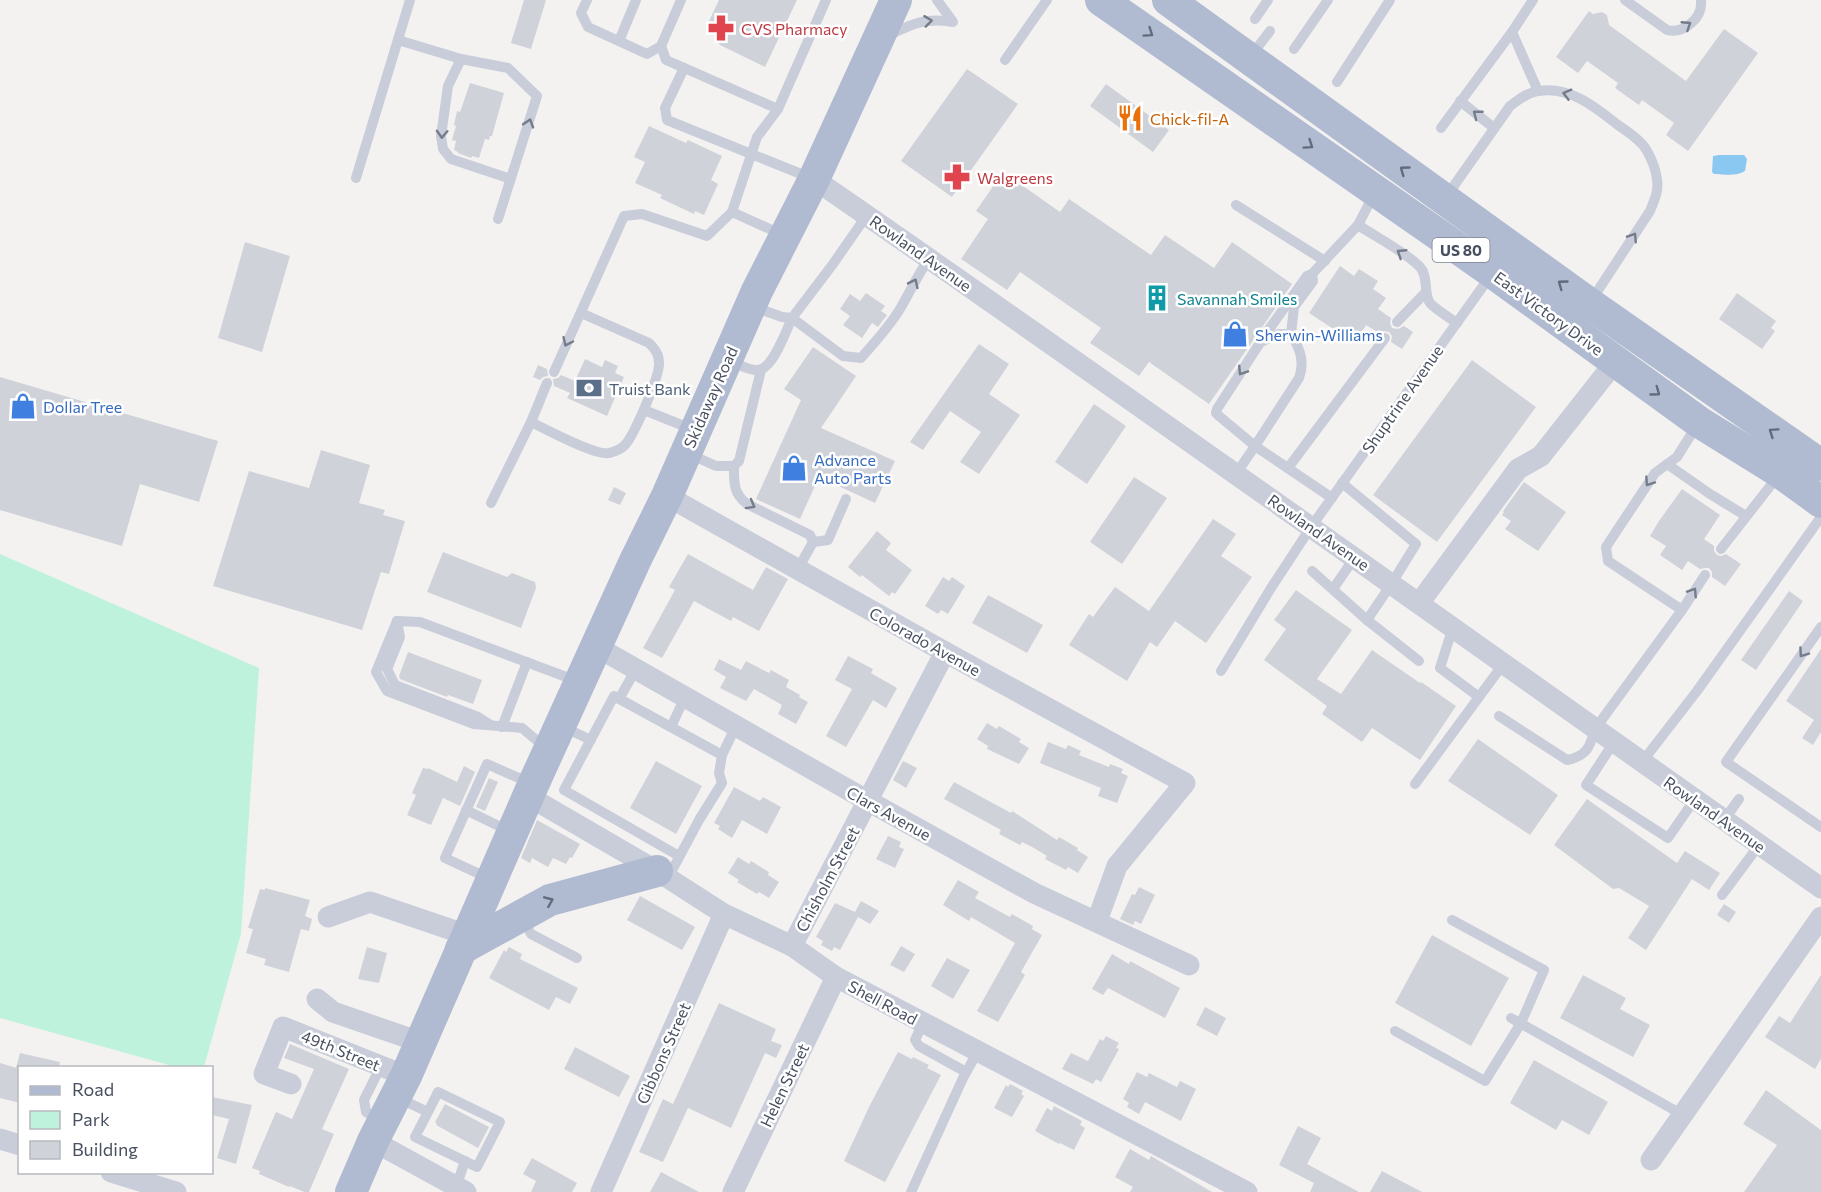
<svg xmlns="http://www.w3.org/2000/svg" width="1821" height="1192" font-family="Commissioner,sans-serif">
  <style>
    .green { fill: #bff2dc }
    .water { fill: #8ac8f1 }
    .building { fill: #d0d2d9 }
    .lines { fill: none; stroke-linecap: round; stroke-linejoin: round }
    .service { stroke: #c8cdd9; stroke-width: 10 }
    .minor { stroke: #c8cdd9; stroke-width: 21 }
    .primary { stroke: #b0bbd1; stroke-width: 32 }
    .oneway { stroke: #757c8a }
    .oneway2 { stroke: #626b7c }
    .labels { text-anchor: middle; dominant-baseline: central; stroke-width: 5; stroke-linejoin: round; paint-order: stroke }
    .shield { fill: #fff; stroke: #7f8490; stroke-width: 1.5 }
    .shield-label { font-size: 15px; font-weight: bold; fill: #485060 }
    .health-label { font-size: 16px; fill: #be3a42; stroke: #fff; text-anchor: start }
    .food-label { font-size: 16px; fill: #c56008; stroke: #fff; text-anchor: start }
    .street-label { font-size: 16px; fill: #485060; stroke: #fff }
    .culture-label { font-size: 16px; fill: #0d838f; stroke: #fff; text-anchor: start }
    .shop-label { font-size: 16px; fill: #366cbe; stroke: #fff; text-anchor: start }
    .service-label { font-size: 16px; fill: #4e5e75; stroke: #fff; text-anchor: start }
  </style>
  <rect width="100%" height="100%" fill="#f4f2f1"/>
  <!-- green -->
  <path class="green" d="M0,554L259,668L241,934L204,1067H176L0,1018Z"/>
  <!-- water -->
  <path class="water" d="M1719,155H1744L1747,159L1745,171C1736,177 1724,174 1714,174L1712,172L1713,156Z"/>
  <!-- building -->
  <g class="building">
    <path d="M524,0H546L531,49L511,43Z"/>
    <path d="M719,0H797L765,67L720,45L709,21Z"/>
    <path d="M1589,11L1593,14L1602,12L1607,15L1609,25L1686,81L1724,29L1758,53L1688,151L1666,135L1674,123L1642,100L1639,105L1615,88L1618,83L1587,61L1578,73L1556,57Z"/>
    <path d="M967,69L1018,104L952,197L901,161Z"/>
    <path d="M470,83L504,93L492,136H490L489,140L485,139L479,158L472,156L471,158L458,153V152L454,150L456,141L452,140L456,126L454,125L457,111L460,112Z"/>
    <path d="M1106,84L1169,130L1153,152L1090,106Z"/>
    <path d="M649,126L686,143L688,140L722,156L711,180L718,184L704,215L695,211L694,214L660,198L662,195L635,183L645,162L634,157Z"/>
    <path d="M1003,172L1060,212L1069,199L1151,255L1165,235L1214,268L1232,242L1292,284L1209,404L1149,362L1139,376L1090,343L1101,328L1020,272L1007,290L961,259L988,219L976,211Z"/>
    <path d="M245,242L290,256L262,352L218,338Z"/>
    <path d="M1340,266L1354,276L1359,269L1378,281L1373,289L1386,298L1378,309L1391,318L1390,323L1392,328L1398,329L1404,326L1413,332L1402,349L1391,342L1392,336L1389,332L1383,331L1379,333L1366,325L1355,343L1309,313Z"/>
    <path d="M866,293L885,306L881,311L887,315L878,327L872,323L862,338L843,325L850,316L840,309L850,294L860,301Z"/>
    <path d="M1737,293L1776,321L1771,328L1775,331L1762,349L1719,319Z"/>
    <path d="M979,344L1009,364L989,394L1020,415L979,474L960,462L981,432L950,411L923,450L910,442Z"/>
    <path d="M813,347L856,376L821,428L895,461L875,503L819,477L800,519L756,499L801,400L784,389Z"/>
    <path d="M585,359L602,367L605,360L618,366L615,373L624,377L607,416L567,398L570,393L554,386L553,379L558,378L561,375L575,381Z"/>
    <path d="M1472,360L1536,407L1437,542L1373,495Z"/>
    <path d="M538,365L547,369L548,376L543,377L540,380L533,377Z"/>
    <path d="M0,377L218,441L199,502L140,484L122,546L0,510Z"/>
    <path d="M1094,404L1126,426L1087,484L1055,462Z"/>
    <path d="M321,450L370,465L359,503L385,510L383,515L405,521L389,574L381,572L362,630L213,586L249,471L309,488Z"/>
    <path d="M1134,477L1167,498L1122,564L1090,542Z"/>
    <path d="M1524,482L1566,512L1538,551L1505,529L1511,521L1502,515L1504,512L1503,511Z"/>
    <path d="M614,487L626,493L620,505L608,500Z"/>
    <path d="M1682,489L1720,515L1704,539L1714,546V551L1717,555L1721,556L1726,554L1741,564L1725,586L1712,577V572L1709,568H1705L1700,569L1688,561L1682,570L1660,555L1666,546L1650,536L1659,521Z"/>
    <path d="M1213,519L1236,534L1221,556L1252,577L1206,643L1175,621L1157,647L1150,642L1127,681L1069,645L1089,614L1093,617L1115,587L1149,611Z"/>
    <path d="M877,531L891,543L886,550L912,570L895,594L892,592L889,596L862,575L860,577L848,567Z"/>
    <path d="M443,552L507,577L512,573L535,582L536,588L521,628L427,592Z"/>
    <path d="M688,554L753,590L766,567L788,579L759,631L733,617L731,621L694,601L662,658L643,648L675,590L669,587Z"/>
    <path d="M943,577L949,581L952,577L965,586L948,614L941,610L938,614L925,606Z"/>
    <path d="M1296,590L1352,630L1317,679L1341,694L1372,650L1420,683L1421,682L1456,706L1420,760L1372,728L1362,742L1322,714L1327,706L1264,660L1286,629L1274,620Z"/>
    <path d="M1789,591L1803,601L1756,670L1741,660Z"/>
    <path d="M988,595L1043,625L1027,653L972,623Z"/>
    <path d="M1821,649V732L1813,745L1802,738L1814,720L1786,701Z"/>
    <path d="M408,652L482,680L473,704L448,695L447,697L400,679L399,676Z"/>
    <path d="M848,656L873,669L871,673L897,688L886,708L873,700L846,747L826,736L852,689L835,680Z"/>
    <path d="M719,659L741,670L746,661L769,673L771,670L789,680L786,687L800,695L799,697L808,702L796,724L778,714L782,705L754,689L746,701L720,688L726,677L714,670Z"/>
    <path d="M987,723L997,729L999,726L1021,739L1019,742L1029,748L1019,764L987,749L988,746L977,739Z"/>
    <path d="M1478,739L1558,795L1530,835L1448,781Z"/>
    <path d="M1048,742L1066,749L1068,745L1081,751L1079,755L1109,767L1110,764L1123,769L1121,773L1128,776L1117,803L1098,796L1101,788L1040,763Z"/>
    <path d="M656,761L702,786L676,834L630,808Z"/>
    <path d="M903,761L917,768L906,788L893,780Z"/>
    <path d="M464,766L475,772L460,806L443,798L431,825L407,815L416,795L412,793L423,768L428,769V768L457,782Z"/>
    <path d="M489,778L498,782L485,811L476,807Z"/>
    <path d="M954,782L1011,813L1012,811L1057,840L1059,837L1078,848L1077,850L1088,857L1078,873L1068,867L1066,870L1045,859L1047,856L1034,848L1022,842L1020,845L999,834L1001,830L944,799Z"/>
    <path d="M734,787L760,801L763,797L781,807L767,834L742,820L732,838L718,829L720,826L714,823Z"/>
    <path d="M1587,799L1677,863L1685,851L1720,873L1709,890L1692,879L1646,950L1628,938L1649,906L1619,888L1613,889L1554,845Z"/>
    <path d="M537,820L580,844L572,858L570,857L566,864L553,858L548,867L532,858L530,863L521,858Z"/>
    <path d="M888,836L901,842L899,847L904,849L895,868L876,859Z"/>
    <path d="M738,857L749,864L751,861L769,872L768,875L779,882L769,898L759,892L757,894L737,882L739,880L728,873Z"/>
    <path d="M958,880L979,892L975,898L1010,917L1012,914L1033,926L1032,929L1042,935L1021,972L1025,975L998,1022L977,1011L1015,943L971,917L969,921L943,905Z"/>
    <path d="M1139,887L1155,895L1141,924L1135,921L1133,925L1120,919L1132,894L1135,895Z"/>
    <path d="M265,888L310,900L305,916L312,919L309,931L301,929L289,972L264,965L266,959L246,953L253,929L248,928L260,889L265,890Z"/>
    <path d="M640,896L695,927L682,950L627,920Z"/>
    <path d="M861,901L879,911L870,924L858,917L840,950L834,947L832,951L821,945L823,941L816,937L835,903L855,912Z"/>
    <path d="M1724,904L1736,912L1729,923L1717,915Z"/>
    <path d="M1432,935L1509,978L1471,1046L1395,1003Z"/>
    <path d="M901,946L915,954L904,972L890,965Z"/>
    <path d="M367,947L387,953L379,983L358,979Z"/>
    <path d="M509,947L522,954L520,959L578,988L570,1004L556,997L549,1010L489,978L504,950L506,952Z"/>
    <path d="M1112,954L1129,964L1130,961L1180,988L1165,1018L1108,988L1103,995L1092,989Z"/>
    <path d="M947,958L970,970L953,999L931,986Z"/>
    <path d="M1583,975L1626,998L1620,1009L1650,1025L1633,1057L1560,1018Z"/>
    <path d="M1821,975V1059L1815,1069L1765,1037L1779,1016L1790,1023Z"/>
    <path d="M719,1003L776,1029L771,1041L782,1045L776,1058L765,1053L731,1128L688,1108L663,1162L639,1152L663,1099L673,1104Z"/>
    <path d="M1205,1007L1226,1018L1217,1036L1196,1025Z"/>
    <path d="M1106,1036L1119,1043L1116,1048L1119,1049L1101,1082L1096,1079L1093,1084L1062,1069L1071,1053L1088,1061L1100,1039L1103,1041Z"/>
    <path d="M290,1044L349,1069L322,1129L334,1134L309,1192H304L290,1186L289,1187L259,1174L260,1171L252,1168L276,1112L292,1119L314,1069L284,1058Z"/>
    <path d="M575,1047L630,1076L619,1097L564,1069Z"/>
    <path d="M898,1052L912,1059L913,1057L929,1065L927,1068L941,1075L885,1182L844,1161L870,1105Z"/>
    <path d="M20,1053L60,1062L59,1068H16Z"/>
    <path d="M1534,1060L1608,1102L1589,1135L1562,1120L1556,1130L1510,1103Z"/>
    <path d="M0,1063L20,1069V1103L0,1098Z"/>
    <path d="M1137,1072L1147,1077L1149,1073L1177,1087L1180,1081L1196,1089L1181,1121L1145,1102L1139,1114L1127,1107L1129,1103L1123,1099Z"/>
    <path d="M1010,1084L1023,1091L1021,1094L1024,1096L1012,1117L994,1108L1006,1085L1008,1087Z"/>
    <path d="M1766,1090L1821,1130V1192H1744L1777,1145L1743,1124Z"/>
    <path d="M212,1097L252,1105L236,1164L217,1158L229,1119L212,1115Z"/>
    <path d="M445,1104L489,1127L478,1148L436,1125L437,1124L435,1122Z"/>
    <path d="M1054,1106L1082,1121L1080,1125L1085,1128L1074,1150L1060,1143L1059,1144L1035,1131L1047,1108L1052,1111Z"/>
    <path d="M1298,1126L1321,1138L1307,1164L1359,1192H1310L1314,1183L1279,1165Z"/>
    <path d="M1130,1149L1149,1160L1151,1156L1212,1192H1130L1133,1187L1115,1177Z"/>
    <path d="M532,1158L577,1183L572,1192H531L536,1181L523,1174Z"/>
    <path d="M1382,1171L1422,1192H1370Z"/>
    <path d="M661,1172L699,1192H650Z"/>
  </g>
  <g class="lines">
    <!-- service -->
    <g class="service">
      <path d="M587,0L581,13L588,27L647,54L661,46"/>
      <path d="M681,0L661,46L666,60L778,109"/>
      <path d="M1625,0L1667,30C1684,34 1703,18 1701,0"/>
      <path d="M1255,19L1268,0"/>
      <path d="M1512,32L1538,91"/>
      <path d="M887,36C912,24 925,17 953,22L937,0"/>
      <path d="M398,40L461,59"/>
      <path d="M619,41L636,0"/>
      <path d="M1294,49L1328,0"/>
      <path d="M1250,57L1270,31"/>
      <path d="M1005,60L1047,0"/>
      <path d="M684,68L665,108L667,120L811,178"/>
      <path d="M1337,82L1390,0"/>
      <path d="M1460,101L1494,128"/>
      <path d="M1441,128L1512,32L1533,0"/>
      <path d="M356,178L410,0"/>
      <path d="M1446,197L1510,106C1518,100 1528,92 1539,91C1570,86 1595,107 1618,125C1627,131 1636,137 1643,145C1650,154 1656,169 1657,180C1659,191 1654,201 1650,211L1591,301"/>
      <path d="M1236,205L1325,261"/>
      <path d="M732,212L783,235"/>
      <path d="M498,219L537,96L508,68L461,59L448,86L441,136L443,149L451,159L511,179"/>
      <path d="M1358,225C1376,237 1406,252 1420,267C1429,277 1423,293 1430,303C1435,309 1450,318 1457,323"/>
      <path d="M754,307L782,317L792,318L833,264L867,215"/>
      <path d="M1397,322L1426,292"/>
      <path d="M1291,334L1294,307L1313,281L1312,274"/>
      <path d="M1261,342L1278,334H1291C1300,349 1305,361 1299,378L1255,446L1332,498"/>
      <path d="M730,361C739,364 749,371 758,370C773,369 786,331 792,318L843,356L861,358C875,342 889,327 900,309C910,292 918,274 929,259"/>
      <path d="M554,372L624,216L642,214L707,236L732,212L757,137L778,109L826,0"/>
      <path d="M644,410L694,430"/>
      <path d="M531,422C545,429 596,456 609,453C614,452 621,449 625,445C634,435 660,376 659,363C659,354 655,349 649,343L581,313"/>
      <path d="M687,453L716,466H734L739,461L761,370"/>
      <path d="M1667,464L1710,494L1746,516"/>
      <path d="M734,466C734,483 733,493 747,504L810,535L813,542"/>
      <path d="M1288,468L1385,338"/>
      <path d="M1236,474L1255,446L1219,416L1216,413L1217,409L1267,332L1307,276L1312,274L1358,225L1374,194"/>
      <path d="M1342,483L1416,544L1392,583L1367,620L1419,661"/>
      <path d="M491,503L531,422L547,383"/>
      <path d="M813,542L828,540L846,499"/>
      <path d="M1721,549L1778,476"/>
      <path d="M798,569L813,542"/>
      <path d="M1312,571L1367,620"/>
      <path d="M1333,589L1355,557"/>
      <path d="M1682,610L1608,561L1606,547L1655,473L1677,457L1697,425"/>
      <path d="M397,621L376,672L387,691L474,724L522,728L547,749"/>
      <path d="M397,621L420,622L577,681"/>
      <path d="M397,621L400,637L387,669L395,685L478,717L489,724"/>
      <path d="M1453,627L1440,668L1479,697"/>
      <path d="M1821,627L1726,762L1821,827"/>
      <path d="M1221,671L1271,588L1311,527L1491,275"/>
      <path d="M619,699L636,669"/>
      <path d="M1499,716L1567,760C1587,756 1590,747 1595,729L1682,610L1705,575"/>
      <path d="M561,726L591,740"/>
      <path d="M502,727L527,662"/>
      <path d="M671,727L685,697"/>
      <path d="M1614,742L1586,785L1668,838L1695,799"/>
      <path d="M722,755L736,726"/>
      <path d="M1642,762L1697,691L1821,517"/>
      <path d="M1415,784L1504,663"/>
      <path d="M466,810L509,831"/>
      <path d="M1724,820L1739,799"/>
      <path d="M668,878L699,820L722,783L719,773L722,755L614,696L564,790L679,856"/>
      <path d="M490,879L445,858L487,764L530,783"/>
      <path d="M1722,895L1759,845"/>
      <path d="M523,919L531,934L577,958"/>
      <path d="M1511,1018L1683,1115"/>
      <path d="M923,1023L915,1040L919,1046L966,1072"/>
      <path d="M1395,1031L1485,1081L1521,1023L1544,970L1452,920"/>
      <path d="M396,1097L428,1112L415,1137L477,1167L500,1122L438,1092L428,1112"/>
      <path d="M380,1119L366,1112L364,1100L381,1066"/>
      <path d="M456,1187L465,1161"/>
      <path d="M911,1192L963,1078L978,1051"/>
    </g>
    <!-- minor -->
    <g class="minor">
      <path d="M814,179C1152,412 1485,652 1821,888"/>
      <path d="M667,496L945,652L1185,783L1117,866L1097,921"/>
      <path d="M1420,602L1518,469L1541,456L1615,362"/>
      <path d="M597,647L868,801L1034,893L1189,965"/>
      <path d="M528,796L657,871L724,914L792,946L836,977L1247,1192"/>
      <path d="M328,917L370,902L467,935"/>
      <path d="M792,946L945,652"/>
      <path d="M317,999L333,1012L420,1042"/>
      <path d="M291,1084L264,1074L283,1027L406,1076"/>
      <path d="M0,1139L20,1145"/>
      <path d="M373,1141L466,1192"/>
      <path d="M1651,1160L1821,917"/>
      <path d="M111,1172L176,1192"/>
      <path d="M601,1192L724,914"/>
      <path d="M733,1192L836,977"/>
    </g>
    <!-- primary -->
    <g class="primary">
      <path d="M1101,0L1492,272L1699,422L1781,473L1821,502"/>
      <path d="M1168,0L1590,304L1821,465"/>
      <path d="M461,949L550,900L657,871"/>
      <path d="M351,1192L373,1141L406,1076L533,785L635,561L667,496L757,291L814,179L896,0"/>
    </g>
  </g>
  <!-- one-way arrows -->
  <defs><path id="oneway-chevron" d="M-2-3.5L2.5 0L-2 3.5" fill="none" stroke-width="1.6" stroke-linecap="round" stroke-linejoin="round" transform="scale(1.5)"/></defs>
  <g class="oneway">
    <use href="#oneway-chevron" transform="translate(928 21) rotate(-7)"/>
    <use href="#oneway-chevron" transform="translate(1687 25) rotate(-33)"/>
    <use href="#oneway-chevron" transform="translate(1567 94) rotate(-165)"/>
    <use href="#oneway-chevron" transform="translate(1477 114) rotate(-142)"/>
    <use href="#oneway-chevron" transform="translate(529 123) rotate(-72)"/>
    <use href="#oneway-chevron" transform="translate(442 134) rotate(92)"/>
    <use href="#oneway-chevron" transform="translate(1633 237) rotate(-57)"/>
    <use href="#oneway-chevron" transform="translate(1401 253) rotate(-147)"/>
    <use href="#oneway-chevron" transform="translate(914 283) rotate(-64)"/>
    <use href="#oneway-chevron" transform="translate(567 342) rotate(115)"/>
    <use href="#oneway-chevron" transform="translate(1242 371) rotate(123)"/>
    <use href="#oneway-chevron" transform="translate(1649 482) rotate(124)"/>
    <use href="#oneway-chevron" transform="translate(751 505) rotate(29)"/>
    <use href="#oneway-chevron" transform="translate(1693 592) rotate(-57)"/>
    <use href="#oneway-chevron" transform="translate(1803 653) rotate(125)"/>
  </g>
  <g class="oneway2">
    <use href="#oneway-chevron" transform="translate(1149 33) rotate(35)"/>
    <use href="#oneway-chevron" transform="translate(1309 145) rotate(35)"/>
    <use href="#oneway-chevron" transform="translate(1404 170) rotate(-144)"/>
    <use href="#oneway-chevron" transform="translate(1562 284) rotate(-144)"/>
    <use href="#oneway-chevron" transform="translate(1656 392) rotate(36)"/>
    <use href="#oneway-chevron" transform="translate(1773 432) rotate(-145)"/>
    <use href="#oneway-chevron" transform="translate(549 901) rotate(-23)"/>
  </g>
  <!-- icons -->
  <defs>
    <g id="pharmacy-bare" transform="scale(2.07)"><path d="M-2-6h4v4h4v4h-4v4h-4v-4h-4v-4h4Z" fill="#e0444e" stroke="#fff" stroke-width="2.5" paint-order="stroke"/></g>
    <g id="restaurant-bare" transform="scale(2.07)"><path d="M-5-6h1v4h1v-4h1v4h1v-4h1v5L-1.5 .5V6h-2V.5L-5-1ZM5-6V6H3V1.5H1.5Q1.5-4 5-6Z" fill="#e8710a" stroke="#fff" stroke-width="2.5" paint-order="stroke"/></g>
    <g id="building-bare" transform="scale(2.07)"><path d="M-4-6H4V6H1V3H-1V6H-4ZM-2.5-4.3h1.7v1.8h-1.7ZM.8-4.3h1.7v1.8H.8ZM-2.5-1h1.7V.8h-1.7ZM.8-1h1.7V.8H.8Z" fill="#0f9aa8" stroke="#fff" stroke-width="2.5" paint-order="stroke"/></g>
    <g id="shop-bare" transform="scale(2.07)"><path d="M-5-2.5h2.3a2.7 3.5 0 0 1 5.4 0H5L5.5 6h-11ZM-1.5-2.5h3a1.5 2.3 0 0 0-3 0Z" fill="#3f7fe0" stroke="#fff" stroke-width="2.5" paint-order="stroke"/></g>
    <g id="bank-bare" transform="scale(2.07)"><path d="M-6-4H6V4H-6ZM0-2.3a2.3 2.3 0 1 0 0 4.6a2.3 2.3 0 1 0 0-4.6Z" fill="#5c6f8a" stroke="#fff" stroke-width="2.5" paint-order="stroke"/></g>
  </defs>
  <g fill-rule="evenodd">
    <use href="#pharmacy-bare" x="721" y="28"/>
    <use href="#restaurant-bare" x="1130" y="118"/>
    <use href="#pharmacy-bare" x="957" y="177"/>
    <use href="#building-bare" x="1157" y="298"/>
    <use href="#shop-bare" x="1235" y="334"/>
    <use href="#bank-bare" x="589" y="388"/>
    <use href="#shop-bare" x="23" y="406"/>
    <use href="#shop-bare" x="794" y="468"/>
  </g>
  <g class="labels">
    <!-- shield labels -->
    <rect class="shield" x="1432.5" y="238" width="57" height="24" rx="4.5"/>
    <g class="shield-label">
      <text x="1461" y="250">US 80</text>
    </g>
    <!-- health labels -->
    <g class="health-label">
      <text x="741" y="28">CVS Pharmacy</text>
      <text x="977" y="177">Walgreens</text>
    </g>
    <!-- food labels -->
    <g class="food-label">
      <text x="1150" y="118">Chick-fil-A</text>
    </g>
    <!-- street labels -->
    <g class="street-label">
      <text transform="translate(921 253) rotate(35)">Rowland Avenue</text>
      <text transform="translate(1549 313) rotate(36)">East Victory Drive</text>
      <text transform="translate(710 397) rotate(-66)">Skidaway Road</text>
      <text transform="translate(1402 399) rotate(-55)">Shuptrine Avenue</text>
      <text transform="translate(1319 532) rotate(35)">Rowland Avenue</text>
      <text transform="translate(925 641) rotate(29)">Colorado Avenue</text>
      <text transform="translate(889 813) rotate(29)">Clars Avenue</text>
      <text transform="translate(1715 814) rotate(35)">Rowland Avenue</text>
      <text transform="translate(827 879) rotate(-62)">Chisholm Street</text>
      <text transform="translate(883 1002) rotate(28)">Shell Road</text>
      <text transform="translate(341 1050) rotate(22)">49th Street</text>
      <text transform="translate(663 1053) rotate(-66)">Gibbons Street</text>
      <text transform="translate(784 1085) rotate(-64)">Helen Street</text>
    </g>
    <!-- culture labels -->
    <g class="culture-label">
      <text x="1177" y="298">Savannah Smiles</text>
    </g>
    <!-- shop labels -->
    <g class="shop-label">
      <text x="1255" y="334">Sherwin-Williams</text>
      <text x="43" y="406">Dollar Tree</text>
      <text x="814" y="459">Advance<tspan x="814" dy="18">Auto Parts</tspan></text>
    </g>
    <!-- service labels -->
    <g class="service-label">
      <text x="609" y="388">Truist Bank</text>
    </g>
  </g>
  <!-- legend -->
  <rect x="18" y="1066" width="195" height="108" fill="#ffffff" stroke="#b6b9bf" stroke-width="1.5"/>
  <rect x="30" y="1086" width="30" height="9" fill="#b0bbd1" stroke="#b6b9bf" stroke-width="1.5"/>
  <text x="72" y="1096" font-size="18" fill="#485060">Road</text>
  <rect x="30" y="1111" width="30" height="18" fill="#bff2dc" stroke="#b6b9bf" stroke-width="1.5"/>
  <text x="72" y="1126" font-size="18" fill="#485060">Park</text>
  <rect x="30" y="1141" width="30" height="18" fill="#d0d2d9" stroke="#b6b9bf" stroke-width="1.5"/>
  <text x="72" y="1156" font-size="18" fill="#485060">Building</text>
</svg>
